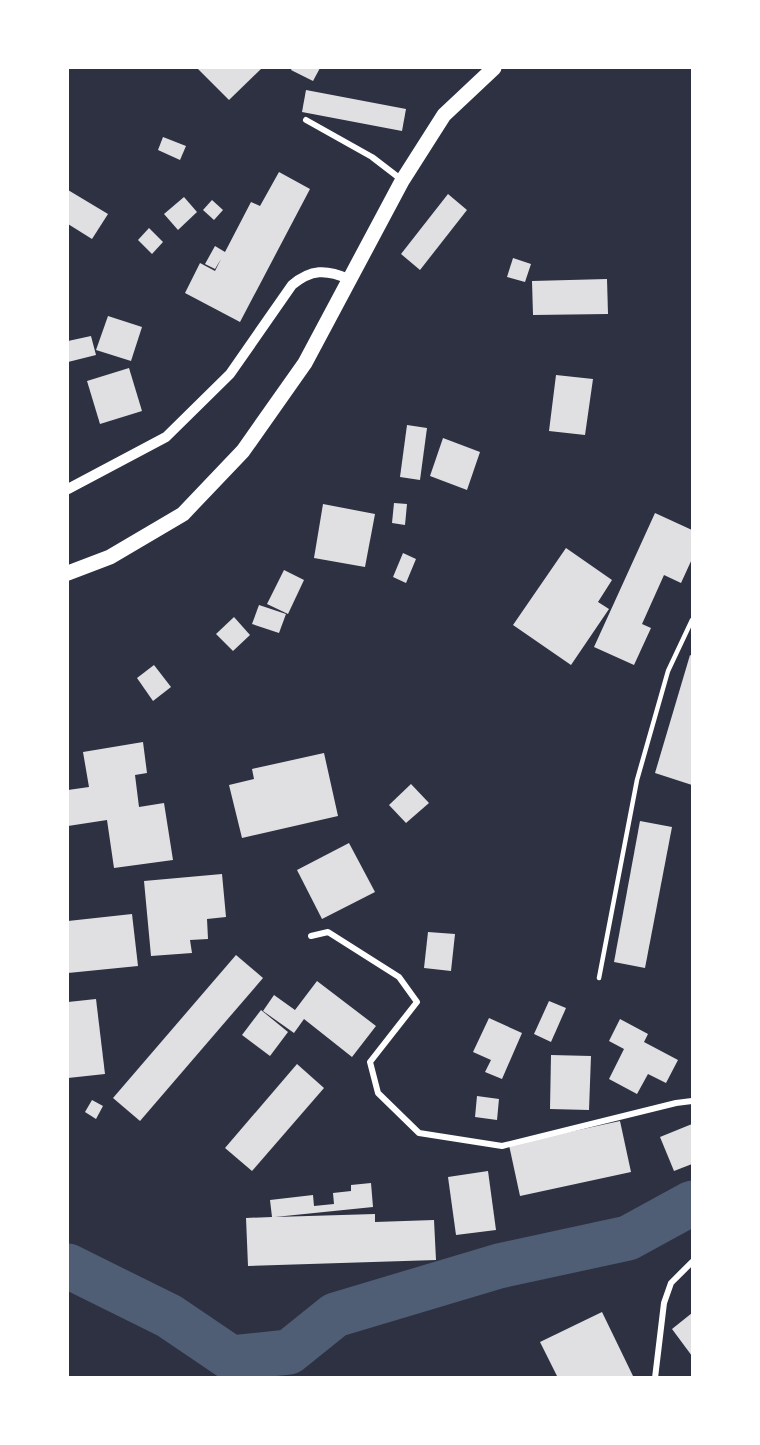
<svg xmlns="http://www.w3.org/2000/svg" width="760" height="1445" font-family="Cabin,sans-serif">
  <style>
    .lines { fill: none; stroke-linecap: round; stroke-linejoin: round }
    .river { stroke: #4f5d75; stroke-width: 45 }
    .building { fill: #e0e0e3 }
    .service { stroke: #fff; stroke-width: 4.5 }
    .minor { stroke: #fff; stroke-width: 6 }
    .tertiary { stroke: #fff; stroke-width: 10 }
    .primary { stroke: #fff; stroke-width: 15 }
  </style>
  <rect width="100%" height="100%" fill="#2d3142"/>
  <g class="lines">
    <!-- river -->
    <path class="river" d="M68,1266L169,1316L231,1358L289,1352L335,1315L499,1266L628,1238L692,1203"/>
  </g>
  <!-- building -->
  <g class="building">
    <path d="M197,68H262L229,100Z"/>
    <path d="M292,68H320L313,81L291,70Z"/>
    <path d="M306,90L406,109L402,131L302,112Z"/>
    <path d="M163,137L186,146L180,160L158,150Z"/>
    <path d="M279,172L310,189L240,322L185,293L200,263L215,271L221,259L215,269L205,264L215,246L225,252L251,202L260,206Z"/>
    <path d="M68,190L108,214L92,239L68,224Z"/>
    <path d="M448,194L467,210L420,270L401,254Z"/>
    <path d="M184,197L197,212L178,230L164,214Z"/>
    <path d="M212,200L223,210L214,220L203,210Z"/>
    <path d="M149,228L163,242L152,254L138,240Z"/>
    <path d="M513,258L531,264L525,282L507,277Z"/>
    <path d="M607,279L608,314L533,315L532,281Z"/>
    <path d="M108,316L142,327L131,361L96,350Z"/>
    <path d="M91,336L96,355L68,362V341Z"/>
    <path d="M129,368L142,411L100,424L87,381Z"/>
    <path d="M556,375L593,379L585,435L549,431Z"/>
    <path d="M407,425L427,428L420,480L400,477Z"/>
    <path d="M443,438L480,452L467,490L430,476Z"/>
    <path d="M394,503L407,504L405,525L392,523Z"/>
    <path d="M323,504L375,514L365,567L314,558Z"/>
    <path d="M655,513L692,530V559L681,583L664,575L642,624L651,628L634,665L594,647Z"/>
    <path d="M566,548L612,580L598,602L609,609L571,665L513,625Z"/>
    <path d="M403,553L416,559L406,583L393,577Z"/>
    <path d="M284,570L304,580L288,614L267,604Z"/>
    <path d="M259,605L286,614L279,633L252,624Z"/>
    <path d="M234,617L250,635L233,651L216,634Z"/>
    <path d="M690,655L692,656V785L655,773Z"/>
    <path d="M154,665L171,687L153,701L137,678Z"/>
    <path d="M143,742L147,773L135,775L139,807L164,803L173,860L114,868L107,820L68,826V790L89,787L83,752Z"/>
    <path d="M324,753L338,816L242,838L229,785L254,779L252,769Z"/>
    <path d="M411,784L429,803L406,823L389,805Z"/>
    <path d="M640,821L672,827L645,968L614,962Z"/>
    <path d="M349,843L375,892L322,919L297,870Z"/>
    <path d="M222,874L226,917L207,919L208,939L190,940L192,953L151,956L144,881Z"/>
    <path d="M132,914L138,966L68,973V921Z"/>
    <path d="M428,932L455,934L451,971L424,968Z"/>
    <path d="M236,955L263,978L140,1121L113,1098Z"/>
    <path d="M317,981L376,1026L352,1057L304,1019L294,1033L263,1011L274,995L295,1010Z"/>
    <path d="M96,999L105,1074L68,1078V1002Z"/>
    <path d="M549,1001L566,1008L551,1042L534,1034Z"/>
    <path d="M261,1010L288,1032L270,1056L242,1035Z"/>
    <path d="M489,1018L522,1033L502,1079L485,1072L491,1060L473,1052Z"/>
    <path d="M620,1019L648,1034L644,1042L678,1060L666,1083L648,1074L637,1094L609,1079L624,1049L609,1041Z"/>
    <path d="M551,1055L591,1056L589,1110L550,1109Z"/>
    <path d="M297,1064L324,1088L252,1171L225,1148Z"/>
    <path d="M477,1096L499,1099L497,1120L475,1117Z"/>
    <path d="M92,1100L103,1106L96,1119L85,1112Z"/>
    <path d="M620,1121L631,1172L520,1196L509,1145Z"/>
    <path d="M692,1124V1164L674,1171L660,1137Z"/>
    <path d="M488,1171L496,1230L456,1235L448,1177Z"/>
    <path d="M371,1183L373,1207L275,1217L375,1214V1222L434,1220L436,1260L248,1266L246,1218L272,1217L270,1200L313,1195L314,1206L334,1204L333,1193L351,1191V1185Z"/>
    <path d="M602,1312L633,1376L629,1378H558L540,1342Z"/>
    <path d="M692,1313V1356L672,1329Z"/>
  </g>
  <g class="lines">
    <!-- service -->
    <path class="service" d="M599,978L637,780L668,671L692,620"/>
    <!-- minor -->
    <g class="minor">
      <path d="M306,120L372,157L402,180"/>
      <path d="M311,936L328,932L399,977L417,1002L370,1062L378,1093L419,1133L502,1146L676,1103L692,1101"/>
      <path d="M655,1378L664,1303L671,1283L692,1262"/>
    </g>
    <!-- tertiary -->
    <path class="tertiary" d="M68,489L166,437L230,374L292,285C311,269 326,269 349,279"/>
    <!-- primary -->
    <path class="primary" d="M68,573L110,557L183,514L243,451L305,363L402,181L444,115L494,68"/>
  </g>
  <!-- border -->
  <rect width="760" height="1445" fill="none" stroke="#ffffff" stroke-width="138"/>
</svg>
